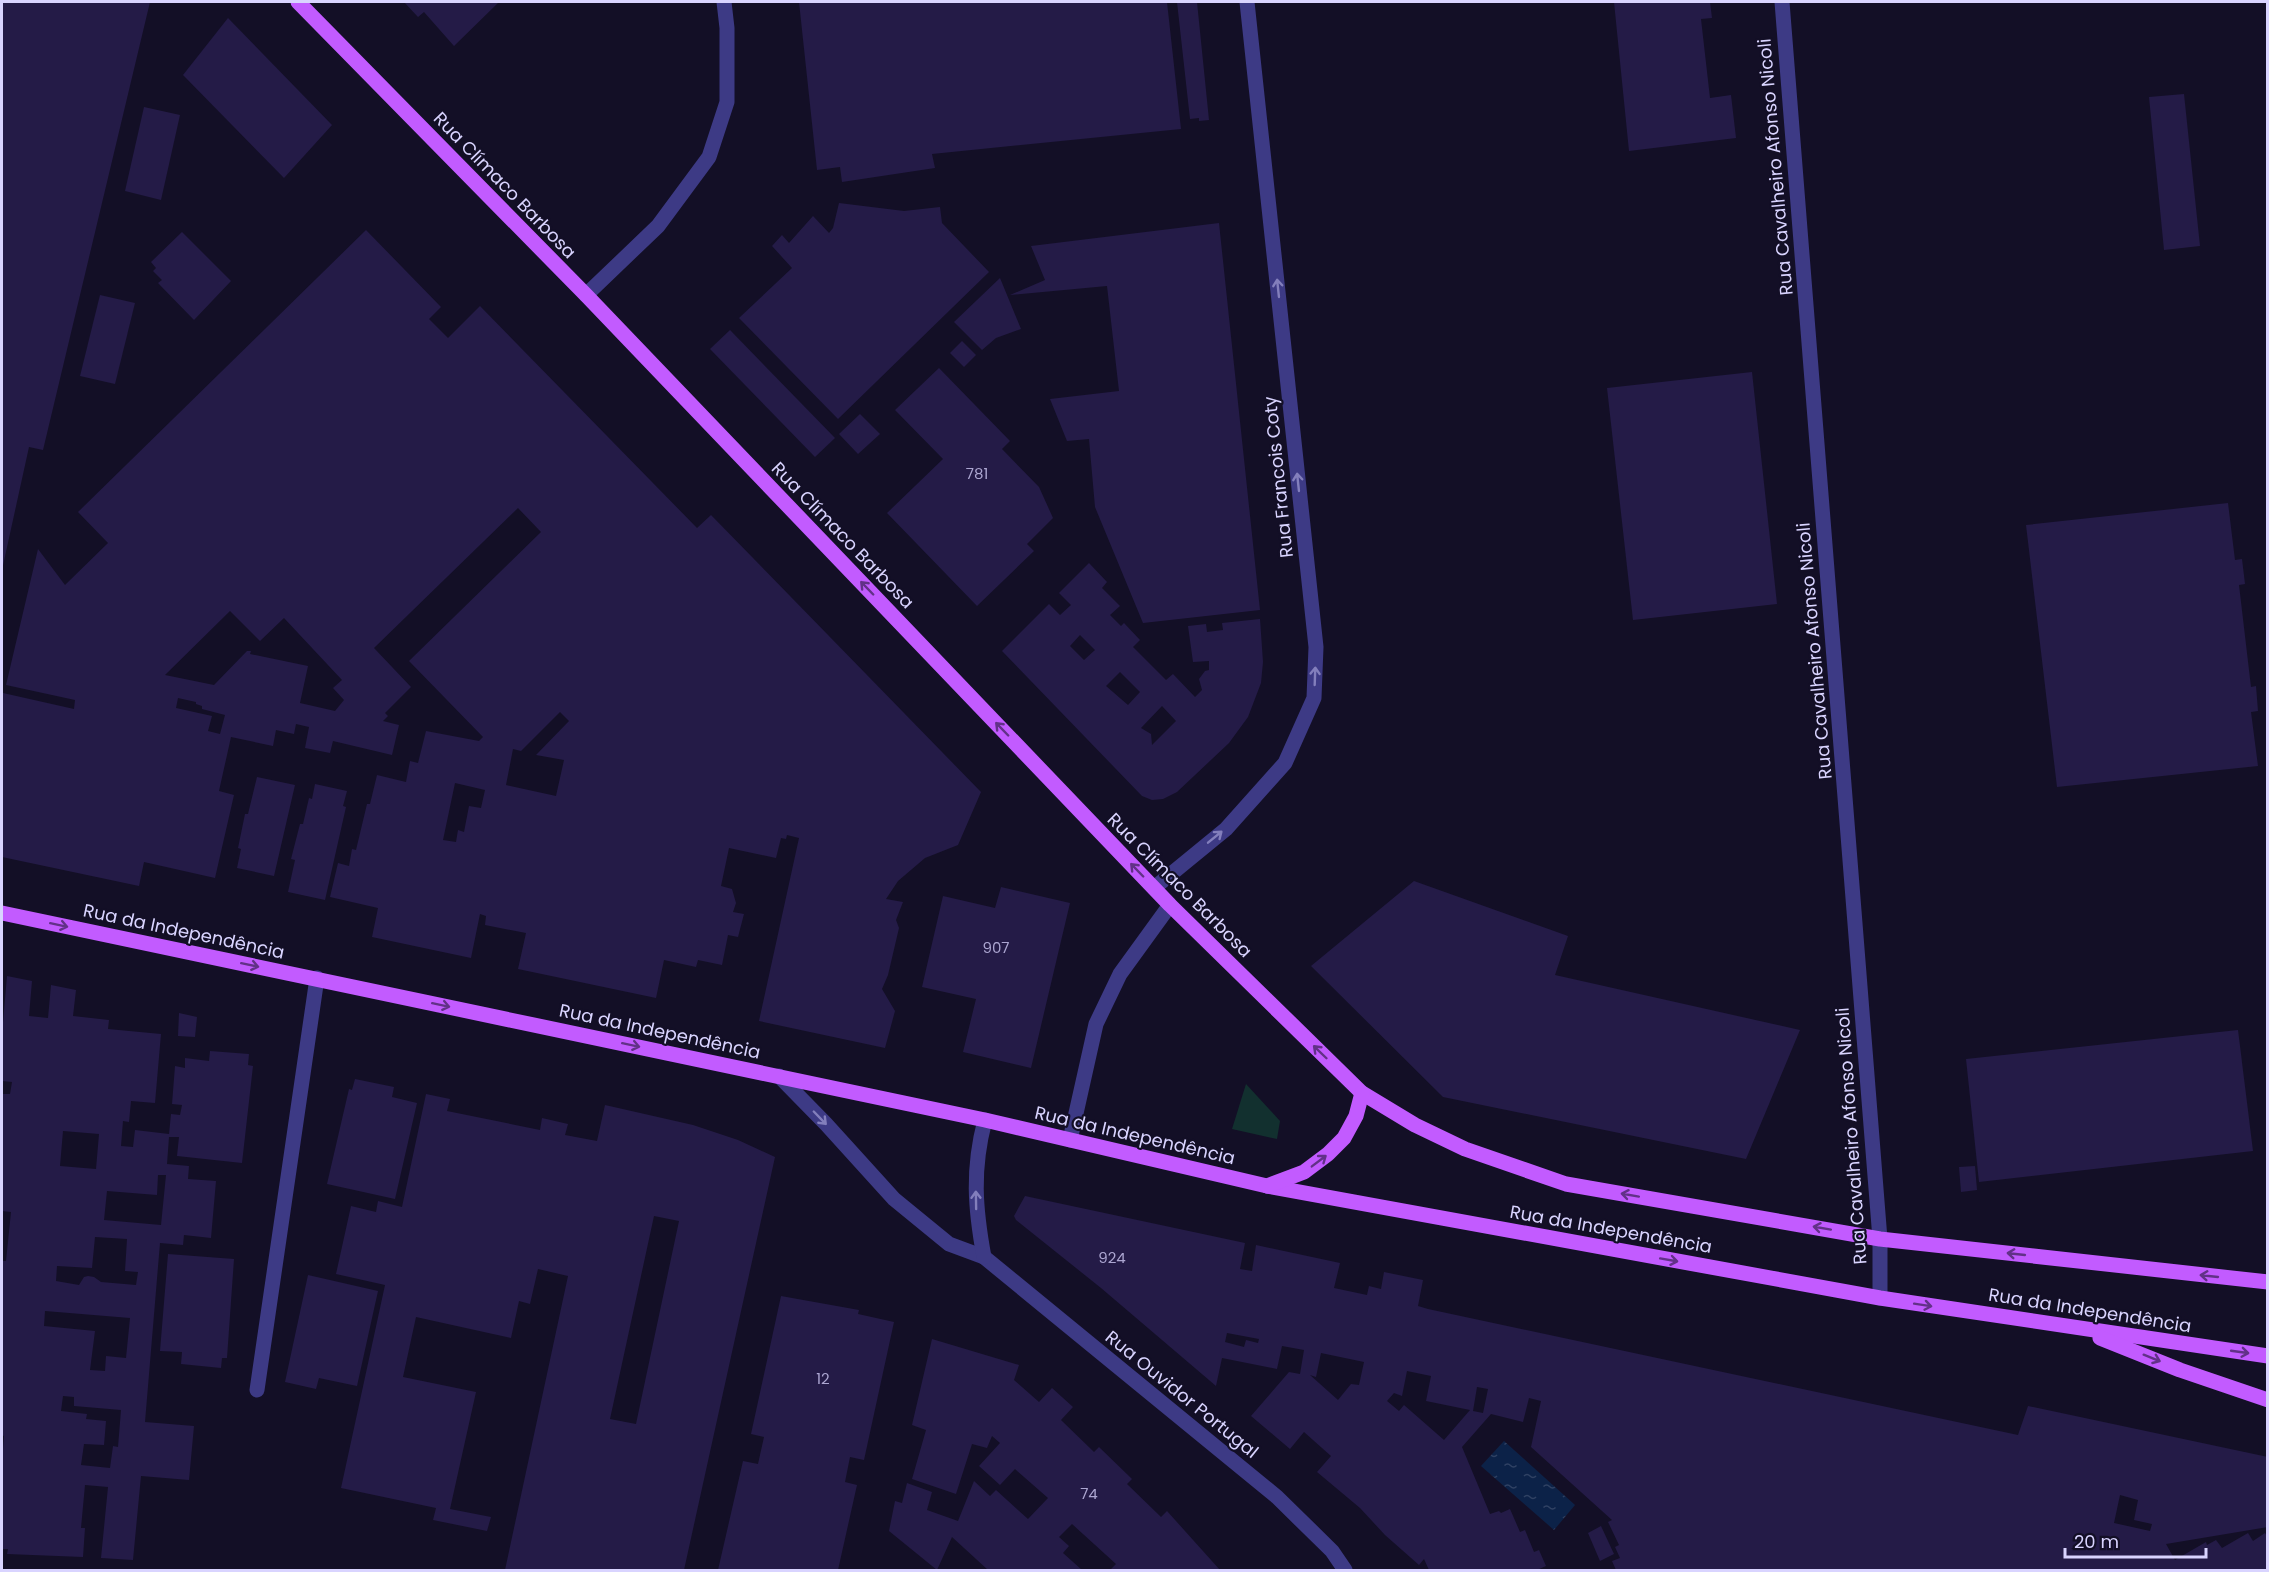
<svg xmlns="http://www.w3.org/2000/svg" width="2269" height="1572" font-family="Poppins,sans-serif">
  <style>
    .green { fill: #12302f }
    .water { fill: url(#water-ripples) }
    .building { fill: #241b47; fill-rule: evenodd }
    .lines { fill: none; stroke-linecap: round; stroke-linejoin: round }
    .minor { stroke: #3d3a85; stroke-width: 15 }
    .major { stroke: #c25bff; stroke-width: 15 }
    .oneway { stroke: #837fbc }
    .oneway2 { stroke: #623188 }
    .labels { text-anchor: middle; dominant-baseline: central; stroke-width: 4.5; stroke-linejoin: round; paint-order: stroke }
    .number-label { font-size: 15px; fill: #aca6d1 }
    .street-label { font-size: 18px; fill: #d9d4ff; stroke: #130f26 }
  </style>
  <defs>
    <pattern id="water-ripples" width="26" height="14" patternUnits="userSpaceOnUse" patternTransform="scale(1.5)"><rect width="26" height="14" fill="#0c2248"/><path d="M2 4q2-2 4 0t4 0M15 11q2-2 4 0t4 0" fill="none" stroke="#2f4163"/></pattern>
  </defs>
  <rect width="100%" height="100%" fill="#130f26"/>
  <!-- green -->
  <path class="green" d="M1246,1084L1280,1121L1277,1139L1232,1129Z"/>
  <!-- water -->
  <path class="water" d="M1504,1441L1575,1505L1554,1530L1481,1466Z"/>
  <!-- building -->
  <g class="building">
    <path d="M2,2H150L43,450L29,447L2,570Z"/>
    <path d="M404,2H499L454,46L424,12L418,17Z"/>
    <path d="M799,2H1167L1181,129L932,154L935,168L842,182L840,167L817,170Z"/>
    <path d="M1177,2H1197L1209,120L1199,121V118L1190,119Z"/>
    <path d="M1614,2H1710L1712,18L1701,19L1710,98L1731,95L1736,138L1629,151Z"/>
    <path d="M228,18L332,125L284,178L183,75Z"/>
    <path d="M2184,94L2200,246L2164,250L2149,97Z"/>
    <path d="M144,107L180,115L161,200L125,191Z"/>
    <path d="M839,203L904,211L940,207L942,223L989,272L838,419L739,318L792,268L772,246L782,235L789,243L813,216L829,233L833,228Z"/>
    <path d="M1219,223L1260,610L1143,623L1095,507L1089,439L1067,441L1050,399L1119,391L1107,286L1010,295L1045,280L1031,246Z"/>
    <path d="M366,230L441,307L429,319L448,338L480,306L697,528L711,515L981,792L958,845L925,858L898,881L886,899L903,902L896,920L899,928L888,975L882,989L895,1011L885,1048L759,1021L799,838L787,835L786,839L781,838L776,858L729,848L721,886L732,889L736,903L733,912L744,914L738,937L728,935L722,965L698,960L696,967L664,960L656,998L518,969L526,933L485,925L486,916L480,914L471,958L372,937L378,908L330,897L338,863L349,866L352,849L356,850L367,804H370L377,775L406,782L410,761L418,763L426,731L479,741L483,737L409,661L541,532L518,508L374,648L411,687L385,713L388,716L383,721L399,725L392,755L333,741L330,753L305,748L309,727L296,724L294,734L276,730L273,746L231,737L219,791L234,795L215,878L144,862L139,886L2,857V702L3,693L74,709L75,700L6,685L38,549L65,585L108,543L78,512ZM230,611L260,641L284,618L342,680L333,688L344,700L335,711L300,703L308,666L250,654L251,651H247L214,685L165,675ZM178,698L196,702V704L202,706V709L225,715L220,734L208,731L212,716L176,708ZM560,712L569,721L536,755L564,760L556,796L506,785L513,749L521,751ZM455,783L485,790L481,808L469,806L464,832L458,830L456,842L443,840Z"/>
    <path d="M182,232L231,281L194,320L158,283L162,280L153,271L156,268L151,262Z"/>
    <path d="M1000,278L1021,329L996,338L982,350L954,322Z"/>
    <path d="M100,295L135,303L115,384L80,376Z"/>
    <path d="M730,330L835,438L815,457L710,349Z"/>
    <path d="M962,341L976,355L964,367L950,353Z"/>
    <path d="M939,368L1010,441L1002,449L1039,487L1053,518L1027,544L1034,551L977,606L887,513L943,459L895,410Z"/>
    <path d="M1752,372L1777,604L1633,620L1607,388Z"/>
    <path d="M860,414L880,434L858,454L839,434Z"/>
    <path d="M2228,503L2235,560L2242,559L2245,584L2239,585L2251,687L2256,686L2258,711L2251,712L2258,766L2057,787L2026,525Z"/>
    <path d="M1089,563L1107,582L1102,588L1120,606L1110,615L1121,626L1124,623L1140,640L1133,647L1166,680L1173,674L1195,697L1202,690L1199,679L1205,671L1209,670V661L1193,662L1188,626L1206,624L1207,632L1223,630L1222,623L1260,619L1263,662L1261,683L1248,717L1229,743L1177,792L1163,799L1152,800L1142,796L1002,651L1049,604L1060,615L1071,605L1059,593ZM1080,635L1095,650L1084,660L1070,646ZM1120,672L1140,692L1128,705L1106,686ZM1162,706L1176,721L1152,745L1151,734L1141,728Z"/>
    <path d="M257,777L295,785L274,876L237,868L241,849L238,848L245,814H248Z"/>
    <path d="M315,784L347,791L343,806L346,807L325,900L288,892L295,860L291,859L300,824H303L309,798L312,799Z"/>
    <path d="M1414,881L1568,936L1555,975L1800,1030L1746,1159L1443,1097L1311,966Z"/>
    <path d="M1001,887L1070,903L1031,1068L963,1052L976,999L922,987L943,896L995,908Z"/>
    <path d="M7,976L32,981L29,1016L48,1018L51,985L76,990L73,1016L109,1020L108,1029L161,1034L155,1103L131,1101L129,1122L123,1121L121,1146L133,1147L135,1130L169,1134L171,1114L180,1115L182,1105L172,1104L175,1066L185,1068V1058L209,1061L210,1051L249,1054L248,1065L253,1066L242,1163L177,1156L179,1137H169L167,1164L189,1166L188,1179L216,1181L211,1238L184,1235L183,1245L160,1243L145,1422L194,1426L189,1480L141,1476L133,1560L101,1558L108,1487L85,1485L81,1528H85L83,1557L7,1554L8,1549H2V1461L4,1436L2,1435V1261H6L11,1212L2,1211V1094H10L12,1082L2,1081V1034ZM63,1131L99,1134L96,1169L60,1166ZM158,1175H166L161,1225L104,1220L107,1191L157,1195ZM95,1237L127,1239L125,1271L138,1272L136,1285L101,1282L94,1277L88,1276L84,1277L79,1285L56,1281L57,1266L92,1268ZM45,1311L130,1318L126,1358L106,1356L105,1371L90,1370L95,1331L44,1326ZM63,1396L74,1397V1406L121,1410L118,1447L113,1446L110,1468L81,1465L84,1444L104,1445L106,1421L86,1419L87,1414L61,1411Z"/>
    <path d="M179,1013L197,1017L195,1037L178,1036Z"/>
    <path d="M2238,1030L2253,1151L1979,1182L1966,1059Z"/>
    <path d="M355,1079L394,1087L392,1097L417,1103L395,1199L327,1184L349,1089L352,1090Z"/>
    <path d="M426,1094L450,1099L447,1111L540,1130L542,1118L568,1124L565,1135L597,1141L605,1105L693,1125L738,1140L775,1157L684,1570H505L568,1276L538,1269L530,1304L519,1301L511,1338L416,1317L403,1377L476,1392L450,1509L491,1517L487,1531L433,1520L436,1508L341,1488L385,1285L336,1274L351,1206L376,1212L378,1201L402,1207ZM654,1216L679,1221L636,1424L610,1419Z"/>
    <path d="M1975,1166L1977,1190L1961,1192L1959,1167Z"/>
    <path d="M1025,1196L1245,1243L1240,1269L1252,1271L1256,1245L1340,1263L1334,1288L1367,1295L1369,1286L1381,1289L1384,1272L1423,1280L1418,1306L1428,1309L2018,1435L2028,1406L2268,1457V1527L2166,1544L2175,1560L2206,1542L2207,1545L2216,1540L2222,1548L2248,1533L2253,1541L2265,1533L2268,1538V1570H1616L1612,1561L1620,1558L1615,1547L1619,1545L1608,1522L1612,1520L1531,1447L1541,1401L1529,1398L1523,1422L1491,1414L1462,1447L1490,1514L1499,1511L1501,1513L1510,1509L1520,1532L1525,1530L1534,1552L1539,1550L1546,1566L1537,1570H1429L1424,1559L1419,1565L1385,1535L1360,1508L1317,1472L1331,1456L1304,1432L1290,1449L1251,1416L1289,1372L1300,1374L1304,1350L1282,1346L1277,1369L1222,1358L1216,1386L1101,1288L1016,1220L1014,1216ZM1227,1333L1259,1339L1258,1343L1246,1340L1244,1347L1225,1342ZM1321,1353L1364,1362L1359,1385L1351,1384L1338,1400L1310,1375L1316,1377ZM1407,1371L1431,1376L1426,1401L1470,1410L1444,1440L1404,1405L1399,1411L1387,1401L1394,1393L1402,1396ZM1477,1387L1488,1389L1483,1413L1473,1411ZM2120,1495L2138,1500L2134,1520L2152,1524L2150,1531L2114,1523Z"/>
    <path d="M168,1254L234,1259L227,1358H222L221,1368L181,1364L182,1352L160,1351Z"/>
    <path d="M308,1275L378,1291L357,1386L319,1378L316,1389L285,1382Z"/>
    <path d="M781,1296L859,1310L858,1314L894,1322L864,1460L850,1457L845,1482L857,1485L838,1570H718L743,1461L758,1464L764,1437L751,1434Z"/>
    <path d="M932,1339L1019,1365L1014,1380L1039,1402L1052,1388L1073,1407L1061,1420L1094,1452L1099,1447L1132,1479L1127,1484L1161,1517L1167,1511L1220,1570H1110L1116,1564L1072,1524L1059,1537L1069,1546L1063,1553L1082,1570H988L952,1537L937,1570L889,1531L895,1501L902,1503L907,1483L932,1492L927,1510L958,1521L974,1481L990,1496L996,1490L1028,1519L1048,1498L1015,1469L1000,1485L979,1466L1000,1443L992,1436L987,1448L972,1444L956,1494L912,1479L926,1430L912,1425Z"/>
    <path d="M1601,1526L1614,1554L1600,1561L1588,1533Z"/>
  </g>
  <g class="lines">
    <!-- minor -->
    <g class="minor">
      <path d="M1782,2L1880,1239V1298"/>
      <path d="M586,295L658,226L709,157L727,102V28L724,2"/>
      <path d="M1154,888L1226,829L1285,763L1314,698L1316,647L1247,2"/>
      <path d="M779,1076L826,1124L894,1199L949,1244L984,1257L1277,1497L1332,1551L1345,1570"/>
      <path d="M1070,1140L1096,1024L1120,974L1170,905"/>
      <path d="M984,1257C975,1208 972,1169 985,1120"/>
      <path d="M257,1390L317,978"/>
    </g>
    <!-- major -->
    <g class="major">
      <path d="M298,2L586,295L1170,905L1362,1093L1415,1125L1465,1149L1566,1184L1880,1239L2268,1282"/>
      <path d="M2,913L985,1120L1267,1186L1880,1298L2268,1356"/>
      <path d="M1267,1186L1304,1172L1328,1154L1344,1138L1356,1116L1362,1093"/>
      <path d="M2100,1338L2180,1370L2268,1400"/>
    </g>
  </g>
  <!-- one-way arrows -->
  <defs><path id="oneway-shaft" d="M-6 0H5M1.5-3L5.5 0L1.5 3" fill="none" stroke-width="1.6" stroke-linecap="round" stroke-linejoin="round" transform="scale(1.5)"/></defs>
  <g class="oneway">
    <use href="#oneway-shaft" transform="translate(1278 288) rotate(-96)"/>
    <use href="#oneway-shaft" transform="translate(1298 482) rotate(-96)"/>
    <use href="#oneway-shaft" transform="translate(1315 676) rotate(-88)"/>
    <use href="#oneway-shaft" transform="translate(1215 837) rotate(-39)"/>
    <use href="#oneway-shaft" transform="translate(820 1118) rotate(46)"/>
    <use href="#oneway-shaft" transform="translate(976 1200) rotate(-91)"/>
  </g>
  <g class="oneway2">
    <use href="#oneway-shaft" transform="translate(867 588) rotate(-134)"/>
    <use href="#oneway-shaft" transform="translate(1002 729) rotate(-134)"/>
    <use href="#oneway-shaft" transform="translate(1137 870) rotate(-134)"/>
    <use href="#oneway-shaft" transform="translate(59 925) rotate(12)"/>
    <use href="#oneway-shaft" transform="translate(250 965) rotate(12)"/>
    <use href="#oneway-shaft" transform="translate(441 1005) rotate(12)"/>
    <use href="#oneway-shaft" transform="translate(631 1045) rotate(12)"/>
    <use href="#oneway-shaft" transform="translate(1320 1052) rotate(-136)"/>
    <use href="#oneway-shaft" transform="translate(1319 1161) rotate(-37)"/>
    <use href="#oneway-shaft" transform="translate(1630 1195) rotate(-170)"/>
    <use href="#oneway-shaft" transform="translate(1822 1228) rotate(-170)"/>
    <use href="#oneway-shaft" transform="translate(2016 1254) rotate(-174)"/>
    <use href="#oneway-shaft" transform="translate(1669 1260) rotate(10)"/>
    <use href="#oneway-shaft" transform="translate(2209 1276) rotate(-174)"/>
    <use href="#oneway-shaft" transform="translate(1923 1305) rotate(9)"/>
    <use href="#oneway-shaft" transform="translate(2240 1352) rotate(8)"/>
    <use href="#oneway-shaft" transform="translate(2152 1358) rotate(22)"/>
  </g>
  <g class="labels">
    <!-- number labels -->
    <g class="number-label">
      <text x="977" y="473">781</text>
      <text x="996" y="947">907</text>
      <text x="1112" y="1257">924</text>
      <text x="823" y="1378">12</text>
      <text x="1089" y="1493">74</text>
    </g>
    <!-- street labels -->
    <g class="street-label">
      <text transform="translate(1775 167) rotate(-95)">Rua Cavalheiro Afonso Nicoli</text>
      <text transform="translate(505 185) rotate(46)">Rua Clímaco Barbosa</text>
      <text transform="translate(1278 477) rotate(-96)">Rua Francois Coty</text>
      <text transform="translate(843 535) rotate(46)">Rua Clímaco Barbosa</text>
      <text transform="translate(1814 651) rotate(-95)">Rua Cavalheiro Afonso Nicoli</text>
      <text transform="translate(1180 885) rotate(45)">Rua Clímaco Barbosa</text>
      <text transform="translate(184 931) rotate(12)">Rua da Independência</text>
      <text transform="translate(660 1031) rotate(12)">Rua da Independência</text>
      <text transform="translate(1135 1135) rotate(13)">Rua da Independência</text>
      <text transform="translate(1851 1136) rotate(-94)">Rua Cavalheiro Afonso Nicoli</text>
      <text transform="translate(1611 1229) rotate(10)">Rua da Independência</text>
      <text transform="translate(2090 1310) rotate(9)">Rua da Independência</text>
      <text transform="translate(1182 1394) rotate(39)">Rua Ouvidor Portugal</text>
    </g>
  </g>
  <!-- border -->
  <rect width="2269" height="1572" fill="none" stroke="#d9d4ff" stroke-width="6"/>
  <!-- scale -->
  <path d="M2065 1548v9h141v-9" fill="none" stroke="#d9d4ff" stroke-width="3"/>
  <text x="2074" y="1548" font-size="18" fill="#d9d4ff" stroke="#130f26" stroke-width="4.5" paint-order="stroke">20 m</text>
</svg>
